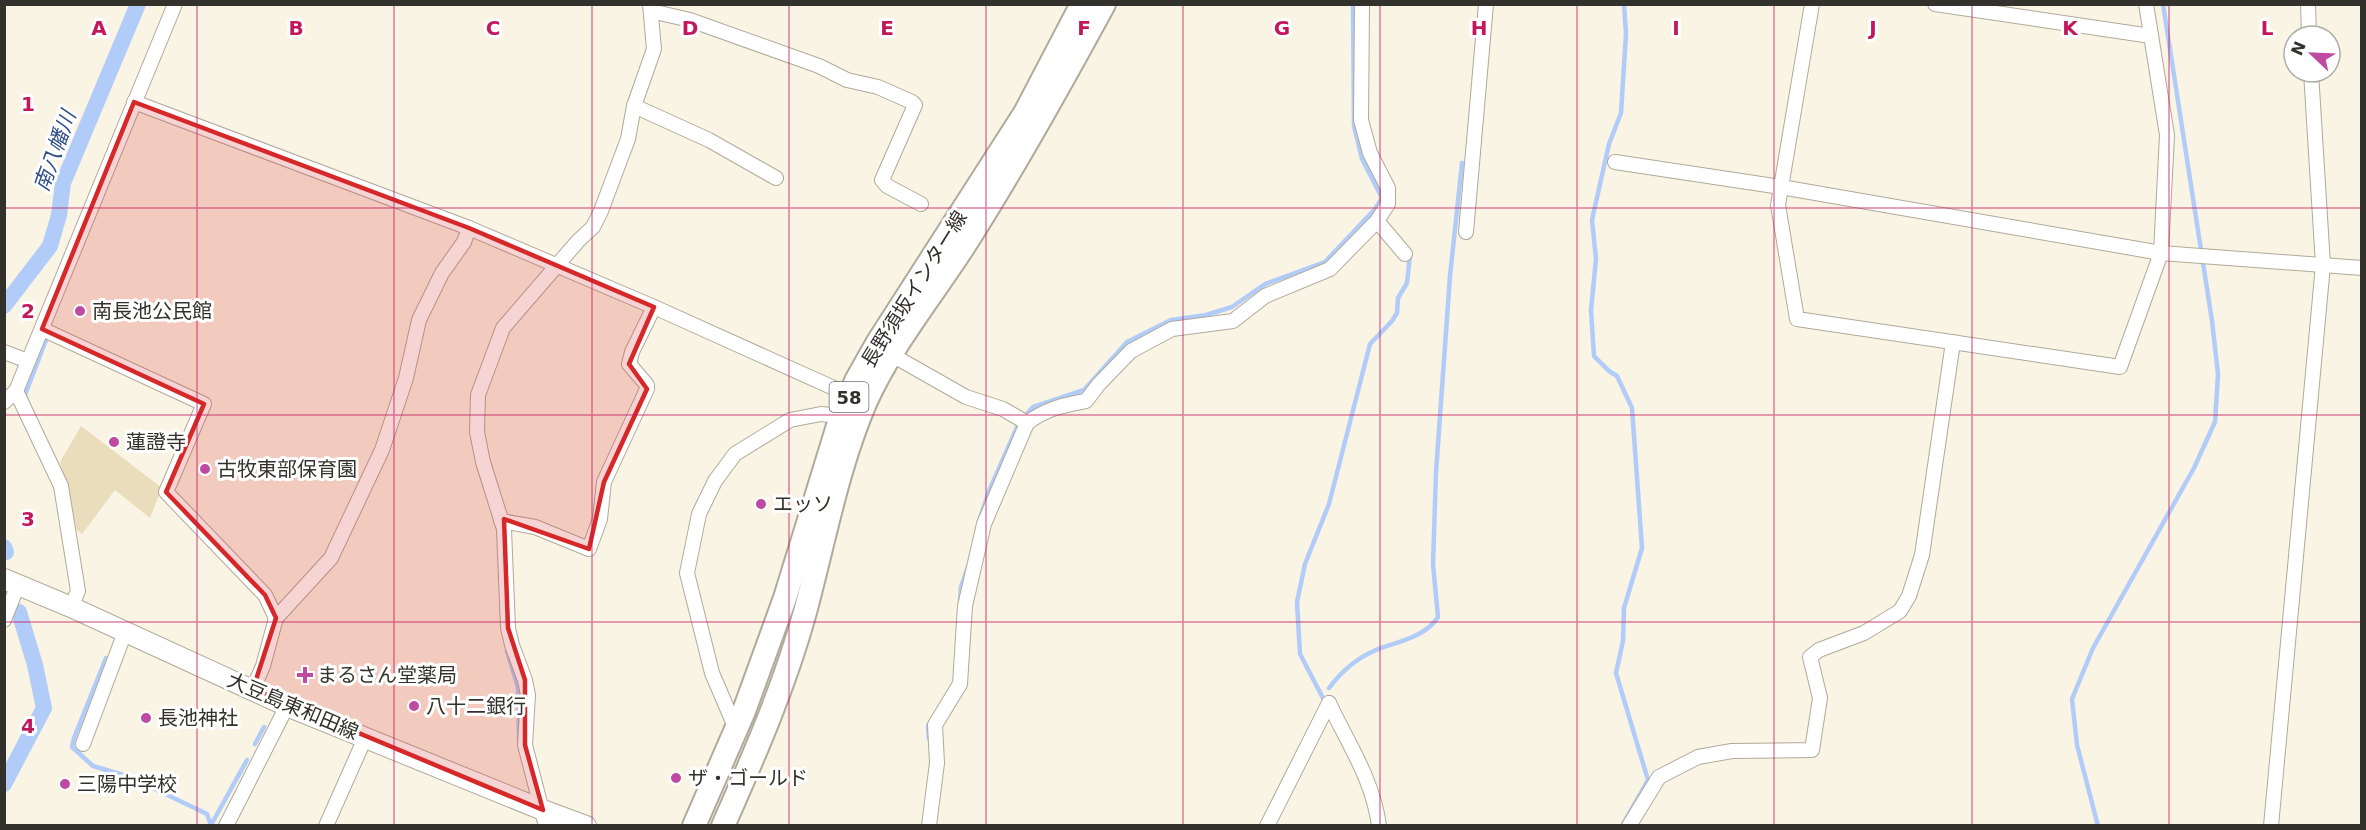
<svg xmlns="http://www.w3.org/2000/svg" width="2366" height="830" font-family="'DejaVu Sans','Noto Sans JP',sans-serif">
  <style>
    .green { fill: #eaddbc }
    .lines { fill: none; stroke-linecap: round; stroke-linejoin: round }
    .stream { stroke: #b1ccf9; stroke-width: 4.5 }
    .canal { stroke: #b1ccf9; stroke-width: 16 }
    .street-casing { stroke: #b0aa9b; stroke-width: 16 }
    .secondary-casing { stroke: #b0aa9b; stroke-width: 22 }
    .primary-casing { stroke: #b0aa9b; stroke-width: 26 }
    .street { stroke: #fff; stroke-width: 14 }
    .secondary { stroke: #fff; stroke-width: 20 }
    .primary { stroke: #fff; stroke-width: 22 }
    .marked { fill: #d62828; fill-opacity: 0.2; stroke: #d62828; stroke-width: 4.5; stroke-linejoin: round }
    .grid { fill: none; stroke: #c2185b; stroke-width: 1.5; stroke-opacity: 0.55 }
    .poi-dot { fill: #be4aa2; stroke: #fff; stroke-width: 2 }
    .labels { text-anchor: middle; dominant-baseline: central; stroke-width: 6; stroke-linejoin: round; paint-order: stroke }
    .shield { fill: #fff; stroke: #706f6b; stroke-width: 1.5 }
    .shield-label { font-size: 18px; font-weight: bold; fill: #33312b }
    .street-label { font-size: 20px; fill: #33312b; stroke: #fff }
    .poi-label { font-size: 20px; fill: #33312b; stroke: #fff; text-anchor: start }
    .water-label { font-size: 21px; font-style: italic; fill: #305088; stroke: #fff }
    .grid-label { font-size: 20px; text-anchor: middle; font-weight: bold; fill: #c2185b; stroke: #fff; stroke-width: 6; stroke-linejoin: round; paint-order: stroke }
  </style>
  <rect width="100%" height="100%" fill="#faf4e4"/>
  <!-- green -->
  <path class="green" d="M81,426L162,488L150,518L115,490L82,534L77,530L60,462Z"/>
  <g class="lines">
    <!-- stream -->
    <g class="stream">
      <path d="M27,400L25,395L46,340"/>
      <path d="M1026,415L1033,407L1084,390L1127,342L1171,320L1206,315L1232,307L1265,284L1325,262L1375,209L1382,198L1362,159L1354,126L1353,4"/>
      <path d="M979,521L989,491L1018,425"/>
      <path d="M960,602L961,587L968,567"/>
      <path d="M507,651L518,687L519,740"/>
      <path d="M106,658L74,738L72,747L93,766L130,777L207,814L211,825"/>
      <path d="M1329,688C1341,672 1357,658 1376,650C1396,642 1426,637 1438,617L1433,564L1436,472L1450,276L1462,163"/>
      <path d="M1324,700L1300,654L1297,602L1305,564L1329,504L1370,344L1392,321L1397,313L1398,298L1407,283L1410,255"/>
      <path d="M929,739L928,726L931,721"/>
      <path d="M255,744L264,727"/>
      <path d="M211,825L247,760"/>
      <path d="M1622,826L1648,780L1616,673L1623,641L1624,608L1642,548L1632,408L1617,376L1609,371L1594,356L1591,310L1596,259L1592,220L1609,144L1621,113L1626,34L1624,4"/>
      <path d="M2098,826L2077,745L2072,699L2093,648L2194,468L2215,422L2218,374L2212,321L2163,4"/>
    </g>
    <!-- canal -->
    <g class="canal">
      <path d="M4,306L50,246L59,215L63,183L138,4"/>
      <path d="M4,547L6,552"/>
      <path d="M4,784L44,708L35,665L19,612"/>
    </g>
    <!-- street casing -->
    <g class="street-casing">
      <g id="street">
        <path d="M1812,4L1778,205L1797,319L2120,367L2161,253L2167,135L2146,4"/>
        <path d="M1935,4L2151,36"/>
        <path d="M2308,4L2309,36"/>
        <path d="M651,11L690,20L819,66L847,80L878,87L912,102L915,105L882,180L887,186L921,204"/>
        <path d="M134,102L469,228L654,307L856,398"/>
        <path d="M634,106L709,140L776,178"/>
        <path d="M1615,162L1781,187L2161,253L2362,268"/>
        <path d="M1377,221L1405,254"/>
        <path d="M1466,232L1486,4"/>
        <path d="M42,329L204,404L166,492L265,595L276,618"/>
        <path d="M4,352L28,361"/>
        <path d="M892,355L966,397L1003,409L1027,423L984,524L965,606L960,684L935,725L937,763L929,826"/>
        <path d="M16,391L61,486L78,591L71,607"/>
        <path d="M4,402L16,391L175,4"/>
        <path d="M1027,423C1046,409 1063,405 1086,401L1099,384L1131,351L1172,329L1233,321L1265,296L1330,269L1377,221L1388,204V188L1370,153L1361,120L1362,4"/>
        <path d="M501,521L535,527L589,549L600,519L604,482L647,389V385L629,364L632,352L654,307"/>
        <path d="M4,620L18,585"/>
        <path d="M253,689L263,666L276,618L331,558L382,450L406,378L419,320L442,273L464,242L469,228"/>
        <path d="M1329,703C1348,744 1373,779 1379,826"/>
        <path d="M736,729L712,673L687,573L699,514L715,481L735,454L790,420L821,414L841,416"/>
        <path d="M83,744L125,632"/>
        <path d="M226,826L287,706"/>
        <path d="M326,826L365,738"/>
        <path d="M546,826L525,745L528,695L525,680L512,645L508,628L504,529L483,462L477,432L478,395L503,328L578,241L593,227L601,211L628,139L634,106L654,49L650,4"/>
        <path d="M1267,826L1329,703"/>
        <path d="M1629,826L1659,777L1698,757L1732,751L1812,750L1820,698L1810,657L1819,650L1864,633L1900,611L1909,596L1922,555L1953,342"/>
        <path d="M2271,826L2323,265L2311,72"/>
      </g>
    </g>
    <!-- secondary casing -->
    <g class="secondary-casing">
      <path id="secondary" d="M4,579L71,607L287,706L543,810L586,826"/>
    </g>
    <!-- primary casing -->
    <g class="primary-casing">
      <g id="primary">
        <path d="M694,826L744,711L785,598L841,416L856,381L878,342L1025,113L1082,4"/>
        <path d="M723,826C754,756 785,685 805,612C824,542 837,468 866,401C891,346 931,297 964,246C1014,168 1059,87 1104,4"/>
      </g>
    </g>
    <!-- street -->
    <use href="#street" class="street"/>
    <!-- secondary -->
    <use href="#secondary" class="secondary"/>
    <!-- primary -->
    <use href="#primary" class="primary"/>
  </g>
  <!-- marked area -->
  <path class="marked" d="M134,102L469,228L654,307L629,364L647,389L604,482L589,549L504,519L508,628L525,680V745L543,810L253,689L276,618L265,595L166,492L204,404L42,329Z"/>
  <!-- grid -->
  <path class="grid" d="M197,4V826M394,4V826M592,4V826M789,4V826M986,4V826M1183,4V826M1380,4V826M1577,4V826M1774,4V826M1972,4V826M2169,4V826M4,208H2362M4,415H2362M4,622H2362"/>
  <!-- markers -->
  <g class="poi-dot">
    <circle cx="80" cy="311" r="6"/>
    <circle cx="114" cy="442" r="6"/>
    <circle cx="205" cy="469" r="6"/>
    <circle cx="761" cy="504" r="6"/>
    <path d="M302 666h6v6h6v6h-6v6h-6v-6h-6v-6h6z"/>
    <circle cx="414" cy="706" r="6"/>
    <circle cx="146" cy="718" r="6"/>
    <circle cx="676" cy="778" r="6"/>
    <circle cx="65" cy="784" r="6"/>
  </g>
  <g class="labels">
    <!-- shield labels -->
    <rect class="shield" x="829.5" y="382" width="39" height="30" rx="4.5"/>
    <g class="shield-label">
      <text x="849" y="397">58</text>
    </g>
    <!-- street labels -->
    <g class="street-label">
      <text transform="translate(914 289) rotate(-58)">長野須坂インター線</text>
      <text transform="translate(293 706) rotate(23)">大豆島東和田線</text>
    </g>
    <!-- poi labels -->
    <g class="poi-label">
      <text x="92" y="311">南長池公民館</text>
      <text x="126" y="442">蓮證寺</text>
      <text x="217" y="469">古牧東部保育園</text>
      <text x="773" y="504">エッソ</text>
      <text x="317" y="675">まるさん堂薬局</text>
      <text x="426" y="706">八十二銀行</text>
      <text x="158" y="718">長池神社</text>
      <text x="688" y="778">ザ・ゴールド</text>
      <text x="77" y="784">三陽中学校</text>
    </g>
    <!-- water labels -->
    <g class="water-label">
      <text transform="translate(55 151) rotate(-70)">南八幡川</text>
    </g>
  </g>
  <g class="grid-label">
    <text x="99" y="35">A</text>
    <text x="296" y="35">B</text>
    <text x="493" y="35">C</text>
    <text x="690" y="35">D</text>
    <text x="887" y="35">E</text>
    <text x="1084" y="35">F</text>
    <text x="1282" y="35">G</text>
    <text x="1479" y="35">H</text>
    <text x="1676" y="35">I</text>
    <text x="1873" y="35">J</text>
    <text x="2070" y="35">K</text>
    <text x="2267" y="35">L</text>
    <text x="28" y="111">1</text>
    <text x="28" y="318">2</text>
    <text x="28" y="526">3</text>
    <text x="28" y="733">4</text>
  </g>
  <!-- border -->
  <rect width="2366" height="830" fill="none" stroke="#33312b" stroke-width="12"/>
  <!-- north arrow -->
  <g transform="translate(2312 54) rotate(293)"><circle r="28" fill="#ffffff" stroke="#adadaa" stroke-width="1.5"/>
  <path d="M0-4.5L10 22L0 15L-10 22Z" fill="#be4aa2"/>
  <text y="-9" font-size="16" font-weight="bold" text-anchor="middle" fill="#33312b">N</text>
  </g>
</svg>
